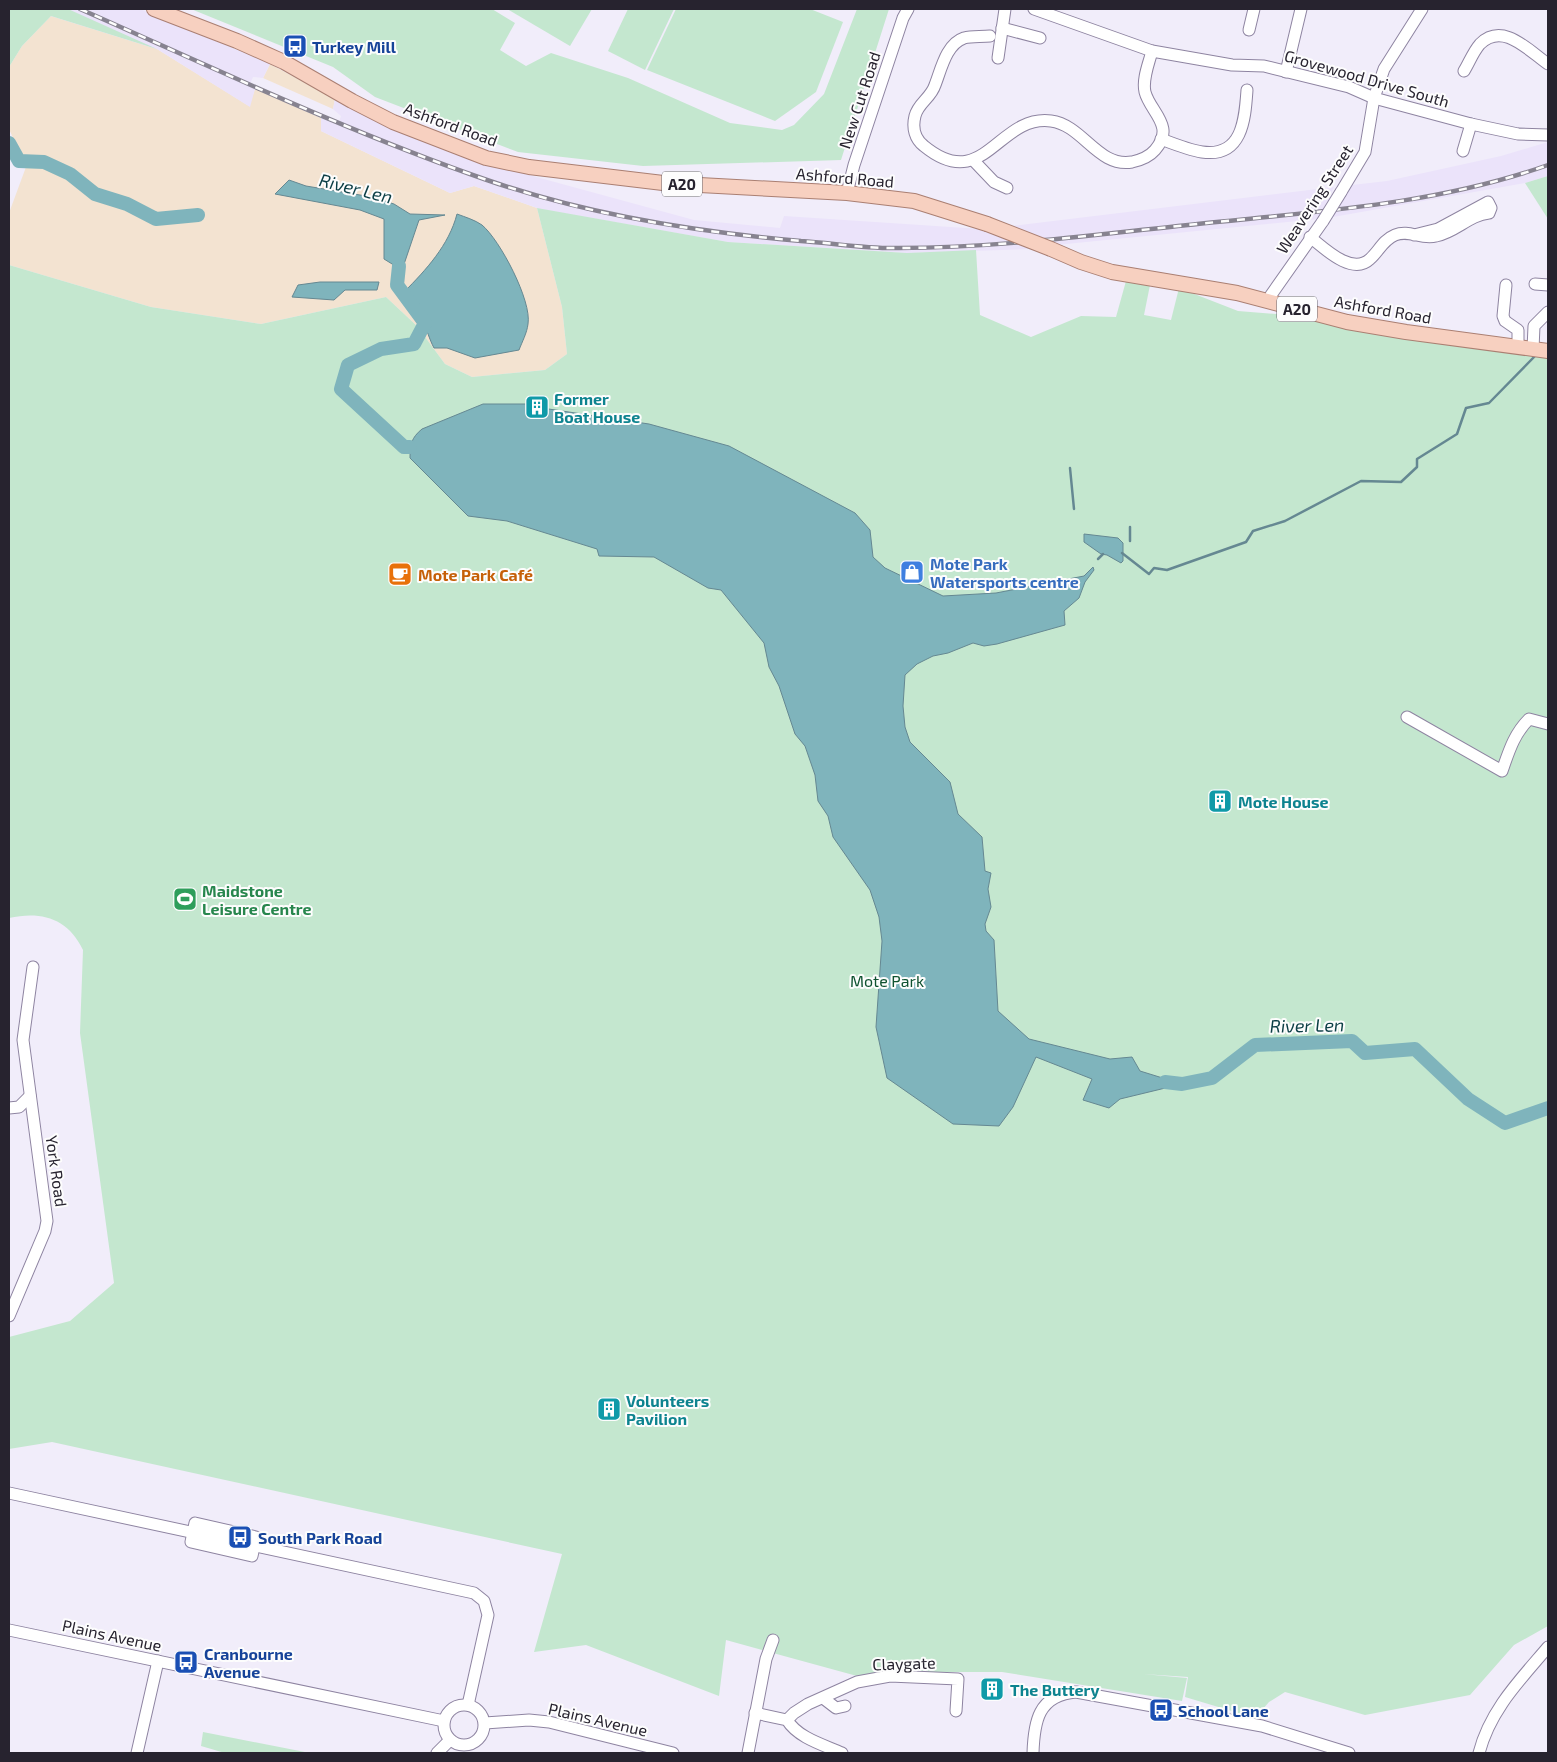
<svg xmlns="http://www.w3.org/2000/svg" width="1557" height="1762" font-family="'Exo 2',sans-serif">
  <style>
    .commercial { fill: #f3e3d1 }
    .built { fill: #ebe3fa }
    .green { fill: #c4e7cf }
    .water { fill: #7fb4bc; stroke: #658892 }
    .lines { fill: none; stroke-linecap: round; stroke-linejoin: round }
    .stream { stroke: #658892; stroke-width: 2.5 }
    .river { stroke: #7fb4bc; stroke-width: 14 }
    .minor-casing { stroke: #8e84a1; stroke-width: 13 }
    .major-casing { stroke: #aa7f72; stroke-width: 16 }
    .minor { stroke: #fff; stroke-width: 11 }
    .major { stroke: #f7d0c0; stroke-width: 14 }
    .rail-casing { stroke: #878390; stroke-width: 4.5 }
    .rail { stroke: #fdfdfd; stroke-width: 2.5; stroke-dasharray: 8; stroke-linecap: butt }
    .minor-bridge-casing { stroke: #8e84a1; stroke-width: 13; stroke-linecap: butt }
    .major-bridge-casing { stroke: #aa7f72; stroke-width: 16; stroke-linecap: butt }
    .minor-bridge { stroke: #fff; stroke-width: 11 }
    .major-bridge { stroke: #f7d0c0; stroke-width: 14 }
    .labels { text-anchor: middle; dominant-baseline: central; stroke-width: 4; stroke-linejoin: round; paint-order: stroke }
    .shield { fill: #fdfdfd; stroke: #67646d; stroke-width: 1 }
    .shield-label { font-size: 15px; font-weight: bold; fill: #27232f }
    .transit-label { font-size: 16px; font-weight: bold; fill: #164399; stroke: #fdfdfd; text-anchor: start }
    .street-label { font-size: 16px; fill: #27232f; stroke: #fdfdfd }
    .culture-label { font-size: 16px; font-weight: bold; fill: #0d838f; stroke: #fdfdfd; text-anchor: start }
    .shop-label { font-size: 16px; font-weight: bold; fill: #366cbe; stroke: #fdfdfd; text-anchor: start }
    .food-label { font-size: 16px; font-weight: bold; fill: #c56008; stroke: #fdfdfd; text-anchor: start }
    .leisure-label { font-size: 16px; font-weight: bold; fill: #27864d; stroke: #fdfdfd; text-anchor: start }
    .park-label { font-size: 16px; fill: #0f5230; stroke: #fdfdfd }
    .water-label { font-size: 18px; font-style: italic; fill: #0b3e45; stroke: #fdfdfd }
  </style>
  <rect width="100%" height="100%" fill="#f1edfa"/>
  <!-- commercial -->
  <g class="commercial">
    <path d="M51,16L157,49L249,106L255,89L321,118V131L450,193L474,186L537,208L562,307L567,354L545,370L472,377L445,364L417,326L386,297L261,324L151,307L9,265V213L26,167L9,129V67L22,46Z"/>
    <path d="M270,64L335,99L333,109L263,78Z"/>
  </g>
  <!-- built -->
  <g class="built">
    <path d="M37,9H140L270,64L263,78L253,77L249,86L255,89L250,107L157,49L51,16Z"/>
    <path d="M335,99L470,159L694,220L780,228L784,216L981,229L1030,249L907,253L728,242L540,209L474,186L450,193L321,131V118L338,125L341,116L333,109Z"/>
    <path d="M1548,142V176L1525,183L1333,217L1352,185L1387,181L1501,156Z"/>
    <path d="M1334,187L1318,219L1056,245L1011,226Z"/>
  </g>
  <!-- green -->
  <g class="green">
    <path d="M9,9H68L157,49L51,16L22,46L9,67Z"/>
    <path d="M191,9H492L515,23L500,50L526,66L551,53L628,78L730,123L782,130L794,125L824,94L857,9H889L841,160L643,166L518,152L375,97L333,67Z"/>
    <path d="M507,9H592L570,46Z"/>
    <path d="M628,9H674L645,70L608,51Z"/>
    <path d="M676,9H810L843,22L816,92L775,121L647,70Z"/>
    <path d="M1548,176V219L1525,183Z"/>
    <path d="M537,208L728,242L907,253L976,250L980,315L1031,337L1081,316L1116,317L1126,281L1150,285L1144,315L1171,320L1179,288L1238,311L1313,317L1501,352L1548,357V1626L1514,1645L1470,1695L1365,1715L1285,1692L1269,1702L1255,1718L1185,1697L1188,1677L1143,1674L1187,1678L1182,1701L1002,1672H893L857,1676L726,1640L719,1696L586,1645L534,1652L562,1554L52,1442L9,1449V1337L70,1321L114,1283L80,1033L83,950C68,918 41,911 9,918V265L151,307L261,324L386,297L417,326L445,364L472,377L545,370L567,354L562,307Z"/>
    <path d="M203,1732L310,1753H225L201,1746Z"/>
  </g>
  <!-- water -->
  <g class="water">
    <path d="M289,180L306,186L372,197L394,204L410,214L445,215L419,220L397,285H392L397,267L384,259V219L360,210L275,194Z"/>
    <path d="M457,214C465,217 475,220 482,225C500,240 532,301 528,324C527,333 522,342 519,350L475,358L447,348H434C425,331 423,308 404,298V292C426,270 449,245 457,214Z"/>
    <path d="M320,282H379L377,290H345L334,300L292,297L298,285Z"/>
    <path d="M483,404H533V410H541L542,408L649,424L729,446L855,513L870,530L873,557L885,568L943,596L996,593L1084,576L1093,567L1094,570L1085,582L1079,598L1064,611L1065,625L997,644L984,646L973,643L948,653L933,656L917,664L905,675L903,706L905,727L910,742L950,782L958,814L982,837L985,871L991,873L988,889L991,907L985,924L986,931L994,940L998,1011L1029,1039L1110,1059L1132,1057L1140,1071L1182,1084L1120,1099L1109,1108L1083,1100L1092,1079L1036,1057L1013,1107L999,1126L953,1124L887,1078L876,1027L882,941L879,917L870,890L833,837L828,816L818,801L815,775L805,746L795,734L779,686L769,667L764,643L721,590L708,588L654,557L599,556L597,549L507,521L468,516L410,458C410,445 411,438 422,429Z"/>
    <path d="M1084,534L1118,538L1123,543V561L1121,563L1107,555L1101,554L1084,542Z"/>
  </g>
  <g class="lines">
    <!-- stream -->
    <g class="stream">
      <path d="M1070,468L1074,509"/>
      <path d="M1130,527V541"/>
      <path d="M1122,553L1149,574L1154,568L1167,570L1246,542L1253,531L1285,521L1361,481L1401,482L1417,467V459L1457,434L1466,408L1489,403L1536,355"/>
      <path d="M1098,559L1103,554"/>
    </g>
    <!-- river -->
    <g class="river">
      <path d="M9,143L19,161L44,162L70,174L95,194L127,204L156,219L198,215"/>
      <path d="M399,266L397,285L425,323L414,344L381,349L348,365L341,389L404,447H410"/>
      <path d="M1165,1082L1182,1084L1212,1078L1255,1045L1352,1041L1365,1053L1415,1049L1468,1099L1505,1123L1548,1108"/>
    </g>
    <!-- minor casing -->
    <g class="minor-casing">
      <g id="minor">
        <path d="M1034,9L1152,51L1232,65L1264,66L1349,87L1374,98L1471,124L1518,134L1548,135"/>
        <path d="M1002,28L1040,38"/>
        <path d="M1249,30L1254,9"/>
        <path d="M990,36C981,37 972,36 964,38C946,44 941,70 935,85C931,98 918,103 915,116C912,128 915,139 924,146C984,195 998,114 1051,121C1083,125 1098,168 1132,162C1141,160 1149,157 1155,150C1176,126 1150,112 1145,92C1142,79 1149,63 1152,51"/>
        <path d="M998,58L1005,9"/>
        <path d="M1464,71C1469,63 1473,52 1480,44C1503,21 1529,51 1548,64"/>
        <path d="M1286,72L1301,9"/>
        <path d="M1161,139C1174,144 1189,150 1202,152C1243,158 1245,118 1247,90"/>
        <path d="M1463,151L1471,124"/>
        <path d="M974,161L994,182L1007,188"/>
        <path d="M1341,192L1365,152L1374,98L1384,69L1422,9"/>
        <path d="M847,193L854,165L903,18L908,9"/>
        <path d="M1310,237C1324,248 1352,276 1370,259C1379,251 1383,240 1395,235C1409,229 1421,240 1436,236C1456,232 1469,215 1489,213L1491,208L1488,202L1438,229L1414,235"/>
        <path d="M1535,284L1548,285"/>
        <path d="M1506,285L1503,316L1505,321L1518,330V346"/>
        <path d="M1271,295L1323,221"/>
        <path d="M1533,349L1534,326L1548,312"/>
        <path d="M1407,717L1502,771C1509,751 1514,734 1529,719L1548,724"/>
        <path d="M9,1108L19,1107L30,1096"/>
        <path d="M9,1316L45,1231L47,1221L23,1040L33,967"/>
        <path d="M9,1493L474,1593L484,1601L488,1615L468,1705"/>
        <path d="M195,1523L256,1537L252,1556L191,1542Z"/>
        <path d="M9,1630L444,1721"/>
        <path d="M823,1698L836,1708L845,1706"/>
        <circle cx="464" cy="1725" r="20"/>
        <path d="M755,1713L787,1720C798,1738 824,1745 842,1753"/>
        <path d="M787,1720L794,1713L808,1704L857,1682L890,1676L958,1679L956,1711"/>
        <path d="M485,1723L529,1720L549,1722L673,1753"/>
        <path d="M137,1753L158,1661"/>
        <path d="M437,1753L450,1740"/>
        <path d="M748,1753L766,1659L773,1640"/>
        <path d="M1033,1753C1034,1722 1038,1695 1076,1692L1262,1726L1349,1753"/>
        <path d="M1479,1753C1490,1710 1520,1680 1548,1647"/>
      </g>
    </g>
    <!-- major casing -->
    <g class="major-casing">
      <g id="major">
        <path d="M154,9L237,41L284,62L352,101L393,122L486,158L529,167L663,183L847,193L914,201L987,224"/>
        <path d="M1051,249L1081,262L1112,272L1237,293L1347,322L1406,332L1548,351"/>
      </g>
    </g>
    <!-- minor -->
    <use href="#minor" class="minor"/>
    <!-- major -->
    <use href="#major" class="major"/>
    <!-- rail casing -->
    <g class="rail-casing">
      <path id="rail" d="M80,9C214,68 348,132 487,180C588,215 695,232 801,241C833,243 867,249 899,248C996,248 1092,235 1188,225C1308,212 1433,206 1548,165"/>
    </g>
    <!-- rail -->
    <use href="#rail" class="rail"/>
    <!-- minor-bridge casing -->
    <g class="minor-bridge-casing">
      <path id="minor-bridge" d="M1323,221L1341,192"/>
    </g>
    <!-- major-bridge casing -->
    <g class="major-bridge-casing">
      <path id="major-bridge" d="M987,224L1051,249"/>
    </g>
    <!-- minor-bridge -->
    <use href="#minor-bridge" class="minor-bridge"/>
    <!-- major-bridge -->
    <use href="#major-bridge" class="major-bridge"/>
  </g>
  <!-- icons -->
  <defs>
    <g id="bus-square" transform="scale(1.25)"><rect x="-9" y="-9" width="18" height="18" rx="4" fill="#1a4fb4" stroke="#fdfdfd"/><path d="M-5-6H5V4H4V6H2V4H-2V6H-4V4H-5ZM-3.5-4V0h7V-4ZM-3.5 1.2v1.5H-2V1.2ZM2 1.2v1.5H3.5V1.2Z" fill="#fff"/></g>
    <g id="building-square" transform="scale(1.25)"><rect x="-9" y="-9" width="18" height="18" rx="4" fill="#0f9aa8" stroke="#fdfdfd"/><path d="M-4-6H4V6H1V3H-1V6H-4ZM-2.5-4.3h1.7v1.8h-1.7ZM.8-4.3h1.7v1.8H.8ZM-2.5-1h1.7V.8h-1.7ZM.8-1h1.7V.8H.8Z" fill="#fff"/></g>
    <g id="shop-square" transform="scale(1.25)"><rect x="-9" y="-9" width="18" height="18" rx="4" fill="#3f7fe0" stroke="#fdfdfd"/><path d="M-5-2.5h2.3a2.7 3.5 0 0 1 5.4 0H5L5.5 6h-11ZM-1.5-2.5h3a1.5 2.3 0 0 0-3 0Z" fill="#fff"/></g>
    <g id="cafe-square" transform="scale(1.25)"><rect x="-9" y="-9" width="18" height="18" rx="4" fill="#e8710a" stroke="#fdfdfd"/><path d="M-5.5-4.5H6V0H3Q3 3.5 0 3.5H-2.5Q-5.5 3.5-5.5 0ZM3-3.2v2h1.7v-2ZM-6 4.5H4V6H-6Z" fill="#fff"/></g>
    <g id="stadium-square" transform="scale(1.25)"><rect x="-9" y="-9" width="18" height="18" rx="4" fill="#2e9e5b" stroke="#fdfdfd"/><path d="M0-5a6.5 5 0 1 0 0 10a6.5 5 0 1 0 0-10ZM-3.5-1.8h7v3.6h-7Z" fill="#fff"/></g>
  </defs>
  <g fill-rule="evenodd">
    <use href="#bus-square" x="295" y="46"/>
    <use href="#building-square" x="537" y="407"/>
    <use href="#shop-square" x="912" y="572"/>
    <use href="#cafe-square" x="400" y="574"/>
    <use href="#building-square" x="1220" y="801"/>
    <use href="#stadium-square" x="185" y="899"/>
    <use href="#building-square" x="609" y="1409"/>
    <use href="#bus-square" x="240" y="1537"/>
    <use href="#bus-square" x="186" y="1662"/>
    <use href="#building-square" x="992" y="1689"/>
    <use href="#bus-square" x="1161" y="1710"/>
  </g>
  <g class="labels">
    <!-- shield labels -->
    <g class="shield">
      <rect x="662" y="171.5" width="40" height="25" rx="4"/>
      <rect x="1277" y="296.5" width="40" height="25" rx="4"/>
    </g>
    <g class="shield-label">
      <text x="682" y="184">A20</text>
      <text x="1297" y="309">A20</text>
    </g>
    <!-- transit labels -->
    <g class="transit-label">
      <text x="312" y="46">Turkey Mill</text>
      <text x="258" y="1537">South Park Road</text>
      <text x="204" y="1653">Cranbourne<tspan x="204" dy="18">Avenue</tspan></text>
      <text x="1178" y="1710">School Lane</text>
    </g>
    <!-- street labels -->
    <g class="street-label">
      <text transform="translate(1367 78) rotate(16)">Grovewood Drive South</text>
      <text transform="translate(859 100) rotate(-72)">New Cut Road</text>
      <text transform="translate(451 124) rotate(20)">Ashford Road</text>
      <text transform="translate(845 177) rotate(5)">Ashford Road</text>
      <text transform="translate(1314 199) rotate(-57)">Weavering Street</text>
      <text transform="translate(1383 309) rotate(10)">Ashford Road</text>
      <text transform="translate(57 1171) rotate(82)">York Road</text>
      <text transform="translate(112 1635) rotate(12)">Plains Avenue</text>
      <text transform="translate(904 1663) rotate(-2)">Claygate</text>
      <text transform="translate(598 1719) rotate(13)">Plains Avenue</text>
    </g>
    <!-- culture labels -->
    <g class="culture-label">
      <text x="554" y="398">Former<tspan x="554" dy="18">Boat House</tspan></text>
      <text x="1238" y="801">Mote House</text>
      <text x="626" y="1400">Volunteers<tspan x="626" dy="18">Pavilion</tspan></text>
      <text x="1010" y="1689">The Buttery</text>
    </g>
    <!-- shop labels -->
    <g class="shop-label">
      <text x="930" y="563">Mote Park<tspan x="930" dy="18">Watersports centre</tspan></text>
    </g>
    <!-- food labels -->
    <g class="food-label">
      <text x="418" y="574">Mote Park Café</text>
    </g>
    <!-- leisure labels -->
    <g class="leisure-label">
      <text x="202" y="890">Maidstone<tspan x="202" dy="18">Leisure Centre</tspan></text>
    </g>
    <!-- park labels -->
    <g class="park-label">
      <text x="887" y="980">Mote Park</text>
    </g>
    <!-- water labels -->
    <g class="water-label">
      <text transform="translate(356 188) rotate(14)">River Len</text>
      <text transform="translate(1307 1025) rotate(-1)">River Len</text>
    </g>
  </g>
  <!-- border -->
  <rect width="1557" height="1762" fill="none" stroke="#27232f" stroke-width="20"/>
</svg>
